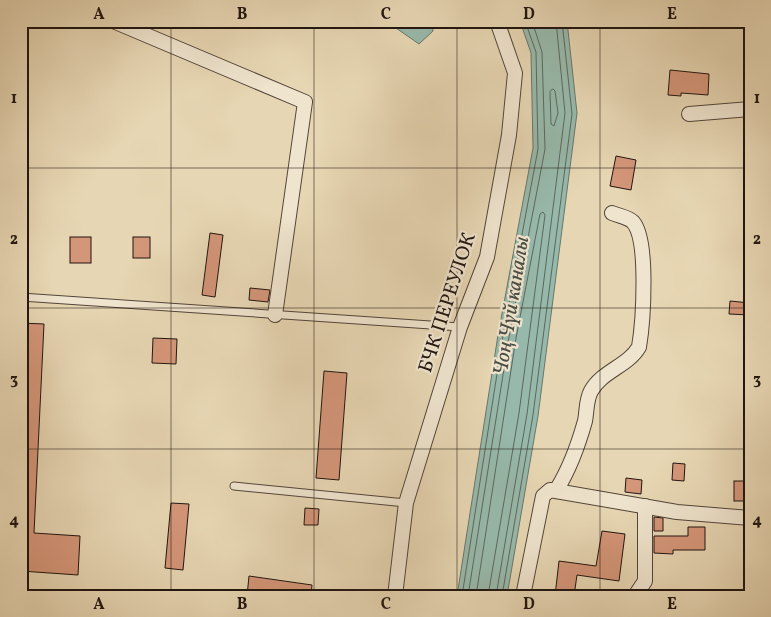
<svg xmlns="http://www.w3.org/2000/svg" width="771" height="617" font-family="Vollkorn,serif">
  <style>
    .water { fill: #97b9ab; stroke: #67776d }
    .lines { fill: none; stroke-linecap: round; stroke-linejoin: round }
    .shore { stroke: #5c675e; stroke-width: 1 }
    .building { fill: #d49679; stroke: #201510 }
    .service-casing { stroke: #524539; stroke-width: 9 }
    .minor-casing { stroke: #524539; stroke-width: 16 }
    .service { stroke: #efe4ce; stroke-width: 7 }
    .minor { stroke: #efe4ce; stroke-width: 14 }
    .grid { fill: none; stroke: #201510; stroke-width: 1; stroke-opacity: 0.55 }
    .labels { text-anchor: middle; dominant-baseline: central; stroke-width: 4.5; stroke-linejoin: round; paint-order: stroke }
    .street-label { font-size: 20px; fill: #201510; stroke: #efe4ce }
    .water-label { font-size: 21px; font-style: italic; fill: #4a4e46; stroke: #efe4ce }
    .neatline { fill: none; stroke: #201510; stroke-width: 2 }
    .grid-label { font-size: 16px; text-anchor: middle; font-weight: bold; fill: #201510 }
  </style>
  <rect width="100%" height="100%" fill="#e7d6b3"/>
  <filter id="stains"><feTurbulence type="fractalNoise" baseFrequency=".004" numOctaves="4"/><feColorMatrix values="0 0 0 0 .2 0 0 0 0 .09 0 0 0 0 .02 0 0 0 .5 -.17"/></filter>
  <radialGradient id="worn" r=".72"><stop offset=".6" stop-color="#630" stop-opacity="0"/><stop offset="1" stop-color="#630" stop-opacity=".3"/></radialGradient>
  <!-- water -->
  <g class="water">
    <path d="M386,21H432L433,31L419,44Z"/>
    <path d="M520,21H567L577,113L538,416L507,596H457L498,335L533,148L531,53Z"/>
  </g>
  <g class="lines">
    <!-- shore -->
    <g class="shore">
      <path d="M553,89L555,91L558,113L554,126L551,124L550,92Z"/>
      <path d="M462,596L503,336L538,149L536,52L525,21"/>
      <path d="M468,596L509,337L545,149L542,52L532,21"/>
      <path d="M476,596L516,338L540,214L543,212L545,215L519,413L488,596"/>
      <path d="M496,596L527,414L565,113L556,21"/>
      <path d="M502,596L533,415L572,114L562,21"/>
    </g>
  </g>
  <!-- building -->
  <g class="building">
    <path d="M670,70L709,74L708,95L681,93V96L668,95Z"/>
    <path d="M616,156L636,160L631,190L610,186Z"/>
    <path d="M210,233L223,235L215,297L202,295Z"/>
    <rect x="70" y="237" width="21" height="26"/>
    <rect x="133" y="237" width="17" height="21"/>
    <path d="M250,288L270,290L268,302L249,300Z"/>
    <path d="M730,301L750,303V315L729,314Z"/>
    <path d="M21,323L44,324L34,533L80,536L78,575L21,571Z"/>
    <path d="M153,338L177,339L176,364L152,363Z"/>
    <path d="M324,371L347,373L339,480L316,478Z"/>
    <path d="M673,463L685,464L684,481L672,480Z"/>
    <path d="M626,478L642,480L641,494L625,492Z"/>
    <rect x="734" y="481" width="16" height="20"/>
    <path d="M171,503L189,504L183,570L165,568Z"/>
    <path d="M305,508L319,509L318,525H304Z"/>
    <path d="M654,517L663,518V531H654Z"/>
    <path d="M688,527H705V550H673V554L654,553V536H688Z"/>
    <path d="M602,531L625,534L619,581L577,575L574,596H555L559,561L596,566Z"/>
    <path d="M249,576L312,585L311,596H247Z"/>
  </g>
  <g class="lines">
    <!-- service casing -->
    <g class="service-casing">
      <g id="service">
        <path d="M21,297L460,327"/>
        <path d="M234,486L406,503"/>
      </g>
    </g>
    <!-- minor casing -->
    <g class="minor-casing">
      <g id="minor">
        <path d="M113,21L305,102L275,315"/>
        <path d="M689,114L750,109"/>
        <path d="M557,489C570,468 578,446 585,421C587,411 586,400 591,391C602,371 628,366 639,347C643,323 649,240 633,222C628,217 619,216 612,213"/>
        <path d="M395,596L406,503L460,327L487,257L509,135L515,73L497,21"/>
        <path d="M523,596L543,496L550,490L677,512L750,518"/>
        <path d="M635,596L645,581V506"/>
      </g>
    </g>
    <!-- service -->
    <use href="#service" class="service"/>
    <!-- minor -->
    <use href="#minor" class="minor"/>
  </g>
  <!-- grid -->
  <path class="grid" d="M171,21V596M314,21V596M457,21V596M600,21V596M21,168H750M21,308H750M21,449H750"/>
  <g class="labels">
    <!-- street labels -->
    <g class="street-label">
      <text transform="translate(448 303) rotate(-72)">БЧК ПЕРЕУЛОК</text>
    </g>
    <!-- water labels -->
    <g class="water-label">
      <text transform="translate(512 306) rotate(-81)">Чоң Чүй каналы</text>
    </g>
  </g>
  <!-- margin -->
  <rect width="771" height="617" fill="none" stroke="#e7d6b3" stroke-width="55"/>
  <rect x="28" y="28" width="716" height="562" class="neatline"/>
  <g class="grid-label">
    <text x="99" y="19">A</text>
    <text x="242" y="19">B</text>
    <text x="386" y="19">C</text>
    <text x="529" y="19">D</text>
    <text x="672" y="19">E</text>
    <text x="14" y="103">1</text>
    <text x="757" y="103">1</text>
    <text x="14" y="244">2</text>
    <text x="757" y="244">2</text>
    <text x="14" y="384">3</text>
    <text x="757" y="384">3</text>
    <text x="14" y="525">4</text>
    <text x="757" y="525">4</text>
    <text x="99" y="609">A</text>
    <text x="242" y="609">B</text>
    <text x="386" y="609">C</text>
    <text x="529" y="609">D</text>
    <text x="672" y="609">E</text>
  </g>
  <rect width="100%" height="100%" filter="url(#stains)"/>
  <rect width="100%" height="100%" fill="url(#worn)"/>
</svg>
